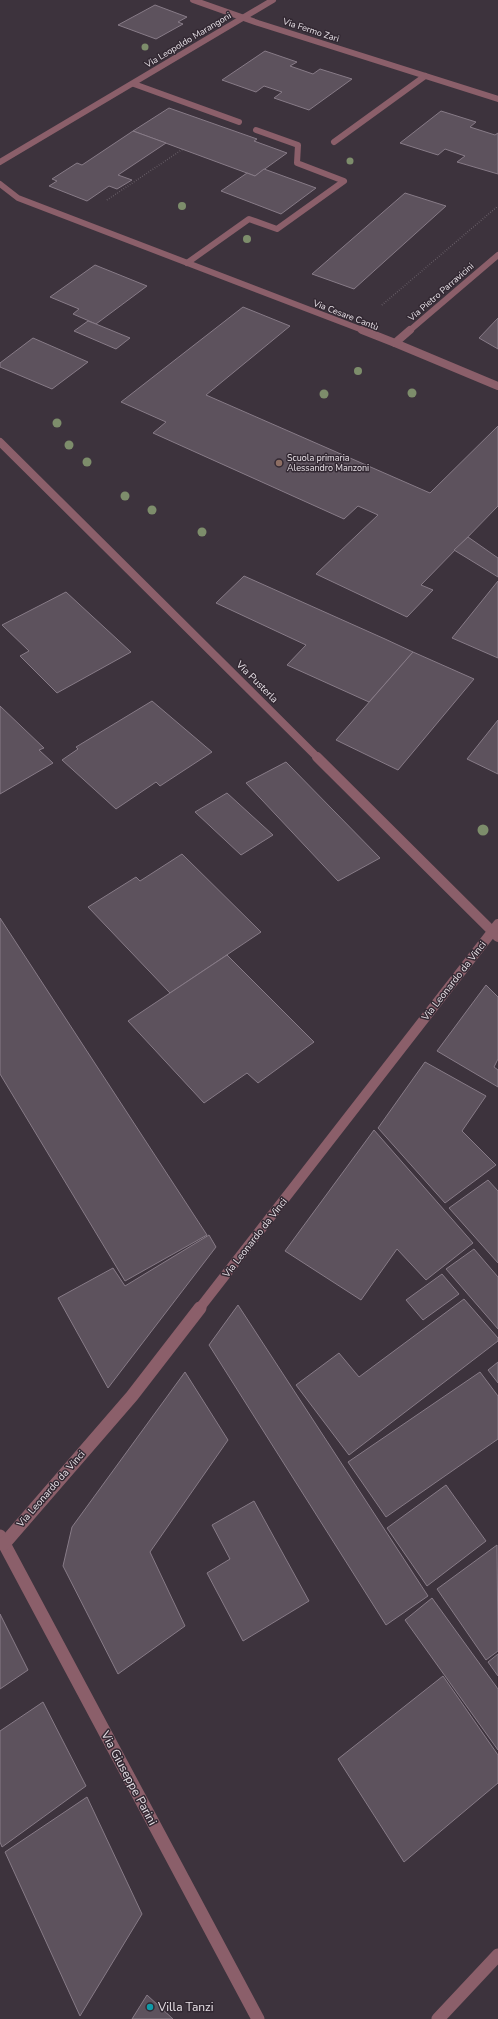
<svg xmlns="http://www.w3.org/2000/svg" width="498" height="2019" font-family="'Nunito Sans',sans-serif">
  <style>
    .building { fill: #5d525d; stroke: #877b87 }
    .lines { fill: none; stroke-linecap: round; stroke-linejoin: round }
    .path { stroke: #7d747c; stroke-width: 1.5; stroke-dasharray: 0.5 2; stroke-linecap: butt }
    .service { stroke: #8b5f6a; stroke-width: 6 }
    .pedestrian { stroke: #8b5f6a; stroke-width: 8 }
    .minor-far3 { stroke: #8b5f6a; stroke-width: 6 }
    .minor-far2 { stroke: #8b5f6a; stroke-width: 8 }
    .minor-far1 { stroke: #8b5f6a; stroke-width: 10 }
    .minor { stroke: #8b5f6a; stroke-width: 13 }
    .tertiary { stroke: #8b5f6a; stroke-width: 13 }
    .tree { fill: #7d8d6b }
    .education-dot { fill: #8d6e63; stroke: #332933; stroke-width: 1.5 }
    .culture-dot { fill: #0f9aa8; stroke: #332933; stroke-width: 1.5 }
    .labels { text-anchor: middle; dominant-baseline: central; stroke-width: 3; stroke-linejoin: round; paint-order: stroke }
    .far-street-label { font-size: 9px; fill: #e8e1e7; stroke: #332933 }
    .far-poi-label { font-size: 9px; fill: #e8e1e7; stroke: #332933; text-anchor: start }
    .street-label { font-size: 10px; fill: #e8e1e7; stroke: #332933 }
    .near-street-label { font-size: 12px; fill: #e8e1e7; stroke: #332933 }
    .near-poi-label { font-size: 12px; fill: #e8e1e7; stroke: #332933; text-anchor: start }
  </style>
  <rect width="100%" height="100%" fill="#3d333d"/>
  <!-- building -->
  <g class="building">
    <path d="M155,5L187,17L178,22L183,24L156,39L118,25Z"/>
    <path d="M265,51L297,62L290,66L313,74L320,69L352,79L309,110L274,98L282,92L264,86L256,92L222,80Z"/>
    <path d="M169,108L257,139L254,141L287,153L255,176L133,131Z"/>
    <path d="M441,111L476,122L470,127L495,135L498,133V174L457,162L465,156L445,149L438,155L400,143Z"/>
    <path d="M133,131L166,143L118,175L132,180L117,189L109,186L87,201L49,186L57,181L52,179L77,163L82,165Z"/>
    <path d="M264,169L316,188L281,214L221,191L247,173L255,176Z"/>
    <path d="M405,193L446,206L354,289L312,274Z"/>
    <path d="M95,265L147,286L96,324L73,314L79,309L50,297Z"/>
    <path d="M243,307L290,326L206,395L430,493L498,426V506L421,585L433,590L407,617L316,574L378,515L358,506L344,519L153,433L166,422L121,402Z"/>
    <path d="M498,318V349L479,338Z"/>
    <path d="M88,321L96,324L130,338L116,349L74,331Z"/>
    <path d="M33,338L88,362L52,389L0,367V363Z"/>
    <path d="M468,537L498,558V577L454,550Z"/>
    <path d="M244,576L385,639L413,652L369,702L287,665L306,645L216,603Z"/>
    <path d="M498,581V658L452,638Z"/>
    <path d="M66,592L131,652L57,693L20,656L29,651L2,625Z"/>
    <path d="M413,652L474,679L398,770L336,740Z"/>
    <path d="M152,701L212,752L160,786L156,782L116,809L62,760L78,749L76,747Z"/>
    <path d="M0,706L44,748L39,750L53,763L0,794Z"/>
    <path d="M498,720V774L467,759Z"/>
    <path d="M286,762L380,858L338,881L246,783Z"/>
    <path d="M227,793L273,835L241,855L195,812Z"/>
    <path d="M182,854L261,932L170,993L88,907L136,877L140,881Z"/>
    <path d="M0,918L207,1235L125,1281L0,1074Z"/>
    <path d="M227,955L314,1042L258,1083L247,1073L204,1103L128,1021Z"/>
    <path d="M486,985L498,997V1059L494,1067L498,1070V1087L437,1051Z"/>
    <path d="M425,1062L486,1096L462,1131L496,1165L445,1203L378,1128Z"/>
    <path d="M374,1130L473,1243L426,1280L397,1249L361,1300L285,1251Z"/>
    <path d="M488,1180L498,1191V1263L449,1208Z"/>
    <path d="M209,1235L216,1247L108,1388L58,1298L113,1268L125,1286Z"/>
    <path d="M474,1249L498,1277V1329L446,1269Z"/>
    <path d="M442,1274L459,1294L423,1320L406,1300Z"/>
    <path d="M464,1299L498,1338V1341L349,1455L296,1385L339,1353L359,1377Z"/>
    <path d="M238,1305L428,1596L386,1625L209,1345Z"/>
    <path d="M498,1362V1383L488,1370Z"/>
    <path d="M185,1372L228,1440L150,1552L185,1626L118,1674L63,1566L72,1527Z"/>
    <path d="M480,1372L498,1396V1439L386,1517L348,1462Z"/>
    <path d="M446,1485L486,1541L427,1586L387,1528Z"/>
    <path d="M254,1501L309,1601L243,1641L207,1573L230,1559L212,1525Z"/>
    <path d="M497,1545L498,1651L486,1660L437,1589Z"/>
    <path d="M432,1598L498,1689V1750L405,1620Z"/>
    <path d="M0,1614L28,1670L0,1689Z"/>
    <path d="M498,1654V1676L488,1662Z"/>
    <path d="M443,1676L498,1755V1783L404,1862L338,1759Z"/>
    <path d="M43,1702L86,1786L2,1847L0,1842V1731Z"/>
    <path d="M87,1797L142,1914L80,2016L5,1852Z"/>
    <path d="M147,1995L173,2019H132Z"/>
  </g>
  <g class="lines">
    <!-- path -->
    <g class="path">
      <path d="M107,200L183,149"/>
      <path d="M382,305L498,206"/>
    </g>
    <!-- service -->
    <g class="service">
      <path d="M134,84L239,122"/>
      <path d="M334,142L425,76"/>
      <path d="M187,263L249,219L277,229L344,181L297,163L298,145L256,130"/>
    </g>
    <!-- pedestrian -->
    <path class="pedestrian" d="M395,343L498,386"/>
    <!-- minor-far3 -->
    <g class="minor-far3">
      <path d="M193,0L258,23L498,99"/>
      <path d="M0,162L273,0"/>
      <path d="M0,184L18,198L365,331"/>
      <path d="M409,331L498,255"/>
    </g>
    <!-- minor-far2 -->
    <g class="minor-far2">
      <path d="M362,330L395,343L410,330"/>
      <path d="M0,442L318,758"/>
    </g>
    <!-- minor-far1 -->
    <g class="minor-far1">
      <path d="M317,757L498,937"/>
      <path d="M199,1309L498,924"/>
    </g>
    <!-- minor -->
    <g class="minor">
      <path d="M0,1536L258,2019"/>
      <path d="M4,1544L132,1396L200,1308"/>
    </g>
    <!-- tertiary -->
    <path class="tertiary" d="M438,2019L498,1955"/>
  </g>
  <!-- trees -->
  <g class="tree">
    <circle cx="145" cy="47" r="3.5"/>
    <circle cx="350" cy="161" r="3.5"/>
    <circle cx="182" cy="206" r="4"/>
    <circle cx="247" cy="239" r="4"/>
    <circle cx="358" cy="371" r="4"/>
    <circle cx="412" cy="393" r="4.5"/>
    <circle cx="324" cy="394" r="4.5"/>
    <circle cx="57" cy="423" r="4.5"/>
    <circle cx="69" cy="445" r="4.5"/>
    <circle cx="87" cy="462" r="4.5"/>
    <circle cx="125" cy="496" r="4.5"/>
    <circle cx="152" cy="510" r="4.5"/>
    <circle cx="202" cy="532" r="4.5"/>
    <circle cx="483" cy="830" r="5.5"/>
  </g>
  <!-- markers -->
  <circle class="education-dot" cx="279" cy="463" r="4"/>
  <circle class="culture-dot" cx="150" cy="2007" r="4"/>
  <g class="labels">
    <!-- far-street labels -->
    <g class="far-street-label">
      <text transform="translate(311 30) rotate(18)">Via Fermo Zari</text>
      <text transform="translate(188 40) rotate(-31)">Via Leopoldo Marangoni</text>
      <text transform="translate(441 292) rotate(-41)">Via Pietro Parravicini</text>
      <text transform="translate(346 315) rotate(21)">Via Cesare Cantù</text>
    </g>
    <!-- far-poi labels -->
    <g class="far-poi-label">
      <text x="287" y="458">Scuola primaria<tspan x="287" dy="10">Alessandro Manzoni</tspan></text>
    </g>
    <!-- street labels -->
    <g class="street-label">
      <text transform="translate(257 682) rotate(45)">Via Pusterla</text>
      <text transform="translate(454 981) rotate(-52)">Via Leonardo da Vinci</text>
      <text transform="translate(255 1238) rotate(-52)">Via Leonardo da Vinci</text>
      <text transform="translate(51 1489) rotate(-49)">Via Leonardo da Vinci</text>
    </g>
    <!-- near-street labels -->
    <g class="near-street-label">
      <text transform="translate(129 1778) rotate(62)">Via Giuseppe Parini</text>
    </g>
    <!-- near-poi labels -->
    <g class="near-poi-label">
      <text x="158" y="2007">Villa Tanzi</text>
    </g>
  </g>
</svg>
